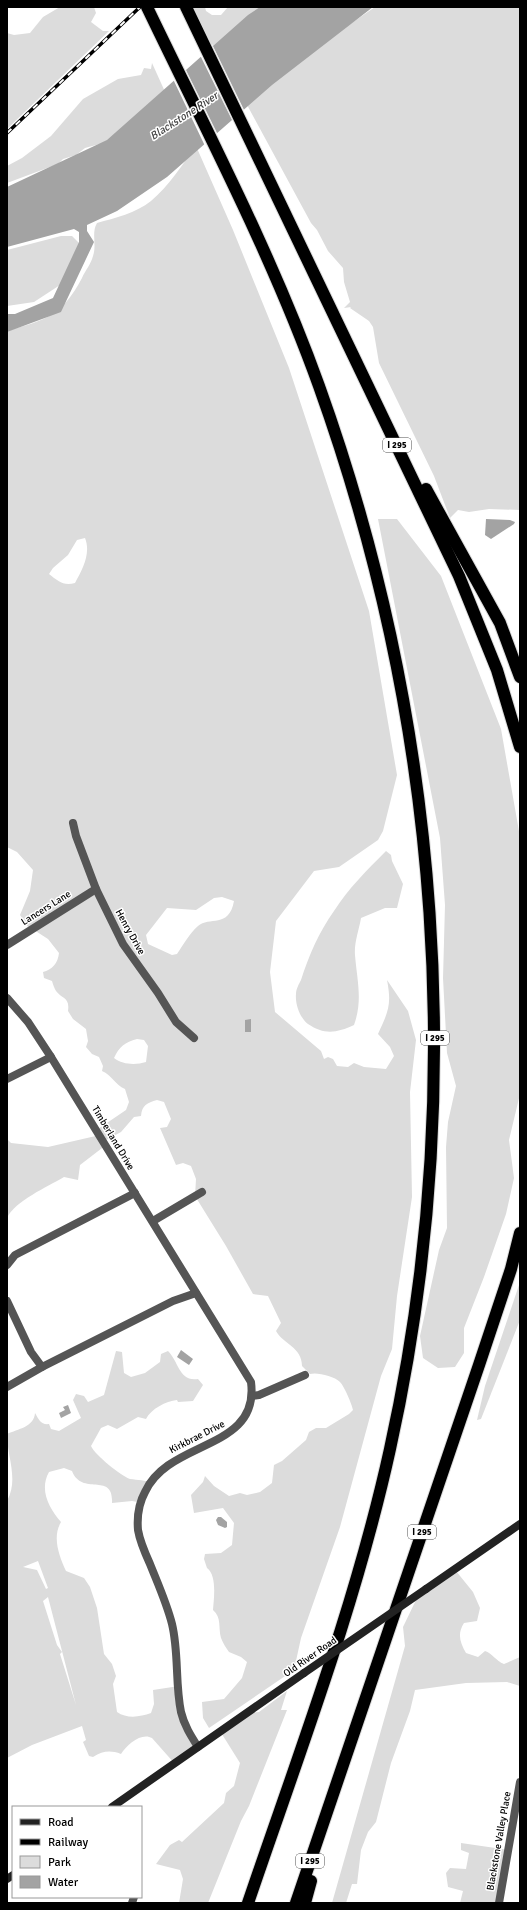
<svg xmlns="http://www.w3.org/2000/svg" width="527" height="1910" font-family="Signika,sans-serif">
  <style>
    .green { fill: #dcdcdc; fill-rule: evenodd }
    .water { fill: #a3a3a3 }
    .pier { fill: #fff }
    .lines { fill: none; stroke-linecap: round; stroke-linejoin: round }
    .motorway-casing { stroke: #dbdbdb; stroke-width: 14 }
    .minor { stroke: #555; stroke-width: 8 }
    .secondary { stroke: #222; stroke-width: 8 }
    .motorway { stroke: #000; stroke-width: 12 }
    .rail-casing { stroke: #000; stroke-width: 3.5 }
    .rail { stroke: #fff; stroke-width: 2; stroke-dasharray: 6; stroke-linecap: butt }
    .secondary-bridge { stroke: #222; stroke-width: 8 }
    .labels { text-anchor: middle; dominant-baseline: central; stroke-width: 3; stroke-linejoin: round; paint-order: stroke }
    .shield { fill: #fff; stroke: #4c4c4c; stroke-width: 1 }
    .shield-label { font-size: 9px; font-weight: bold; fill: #000 }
    .street-label { font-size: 10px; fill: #000; stroke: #fff }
    .water-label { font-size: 11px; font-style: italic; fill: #444; stroke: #fff }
  </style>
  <rect width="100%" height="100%" fill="#fff"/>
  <!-- green -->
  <g class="green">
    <path d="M60,7H94L96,13L91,22L103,31H109L7,129L8,50L7,33L14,35L30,33L43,17Z"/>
    <path d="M187,7H205L206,11L212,15H221L228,7H266L212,55Z"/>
    <path d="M375,7H520V510L489,509L469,512L458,510L450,518L434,476L379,363L373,327L369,321L350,308L351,307L344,308L350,302L344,282L343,268L328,251L317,230L311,223L246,103L280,72Z"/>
    <path d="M152,63L166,94L107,142L85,148L76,155L63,159L58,164L7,183V166L22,158L51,136L83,99L118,79L141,75L144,68L151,69Z"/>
    <path d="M196,146L233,230L289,368L369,611L397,775L383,831L378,840L339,867L314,871L276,921L270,972L275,1012L321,1051L324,1059L328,1057L333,1059L337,1066L348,1067L354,1063L364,1067L386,1069L394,1056L390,1047L378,1034C388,1012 392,1005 387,980L408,1011L416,1040L410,1092L412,1197L397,1296L392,1349L381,1376L340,1527L301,1638L294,1670L209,1728L203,1718L202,1702L224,1699L242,1678L247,1662L241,1657L229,1652C226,1648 223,1643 221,1638C218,1627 222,1618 213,1610C214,1598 217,1575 207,1568L204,1559L205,1554L221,1553L232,1545L234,1523L223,1508L194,1513L191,1495L203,1482L205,1476L214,1486L229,1496L240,1493L247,1495L260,1492L272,1483L274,1465L282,1461L306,1440L309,1432L316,1428H326L349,1414L353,1410C352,1404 344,1386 340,1382C334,1376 317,1372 310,1374L302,1366C302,1347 283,1344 276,1331L281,1323L268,1296L253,1294L226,1246L195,1196L196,1179L191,1166L183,1163L176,1165L160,1128L167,1127L171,1119L164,1102L157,1100C147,1103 142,1105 141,1116L134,1117L121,1132L106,1140L98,1129L126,1110L129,1102L125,1089C115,1085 112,1075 102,1071L103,1066L99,1057L92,1054L86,1047L88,1041L86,1029L73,1019L68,1011C70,997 62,999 56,991C54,988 53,984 52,981L44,978L43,972C52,970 58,963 59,953L48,939L34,930H30L20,915L30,891L33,870L17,852L7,847V331C45,320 62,316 82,278C85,271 91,264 93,256C97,245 91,233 97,223C115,218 136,213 151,201C169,186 182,165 196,146ZM85,538C91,553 83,569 75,583C63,586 58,581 49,574L53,568L68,555L77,540ZM222,897L234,901C229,929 209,916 198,926C190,933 183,945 177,954L172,955L148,944L146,935L167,908L196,910L214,898ZM137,1039L144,1040L148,1046L146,1062C136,1065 123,1065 114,1058C119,1047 125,1042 137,1039Z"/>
    <path d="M61,236H72L79,243L60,285L34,302L7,306V250Z"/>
    <path d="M378,519H397L441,576L501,729L520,837V1094L509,1140L514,1178L506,1214L484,1277L464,1328V1353L455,1367L438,1368L423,1358L420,1336L439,1250L447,1228L446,1147L448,1122L456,1086L447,1053L443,978L445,905L440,838Z"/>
    <path d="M386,851L391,855L392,861L403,884L397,908H385L361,918C359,930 354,943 355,955C357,980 363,1000 354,1025C337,1033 324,1035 308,1024C300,1018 295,1004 296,994C296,989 299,984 301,980C309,955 319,932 334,911C348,889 367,870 386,851Z"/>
    <path d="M100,1135L106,1145L80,1165L78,1180L64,1177C47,1187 15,1201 7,1218V1139L11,1143L48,1147Z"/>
    <path d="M520,1282V1320L481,1419L477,1420L485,1386Z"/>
    <path d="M116,1351L122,1352L124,1373L131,1377L145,1373L160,1362L161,1354L168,1351C179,1362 179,1382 198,1379L203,1385L193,1401L178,1402L177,1400C166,1401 151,1409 146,1419L138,1417L117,1429L108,1425L101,1428L91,1446C95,1455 121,1476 130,1479C138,1480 145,1480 152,1483L143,1503L132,1501L112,1503C114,1471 82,1497 72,1471L64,1468L49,1472C39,1490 49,1508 61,1522C52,1537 59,1556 66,1571L84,1578L90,1587L97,1608L104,1654L112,1664L116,1676L113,1684L117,1712C127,1719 140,1717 151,1713L154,1704L153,1690L179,1686L183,1717L199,1746L175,1764L152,1738C142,1732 127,1744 121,1754C110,1750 103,1751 93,1757L89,1756L83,1742L86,1740L82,1726L32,1745L7,1758V1501C19,1479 7,1457 7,1434C18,1429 34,1427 35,1413C39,1420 41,1425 49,1424L51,1429L59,1431L81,1418L73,1400L76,1394L84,1396L88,1402L104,1395ZM38,1561L48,1588L46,1589L37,1570L23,1567ZM48,1597L76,1705L60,1654L62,1652L57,1645L43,1601Z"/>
    <path d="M456,1571L473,1592L480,1608L477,1621L464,1623C457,1634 460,1642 466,1653L478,1657L485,1651C492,1653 496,1661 504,1664L520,1657V1686L507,1682L466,1683L415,1690L410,1711L391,1763L376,1822L368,1832L361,1850L357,1884H352L346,1903H332L405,1646L403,1627L416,1600Z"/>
    <path d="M287,1691L281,1710H287L249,1806L241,1821L208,1903H179L183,1879L180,1870L156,1864L170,1845L179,1840L182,1842L224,1803L226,1793L234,1786L240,1763L220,1731L247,1713L259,1712Z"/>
    <path d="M461,1843L509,1850L501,1903H460L463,1891L448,1887L446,1873L450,1868L466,1869L469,1853L461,1850Z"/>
  </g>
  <!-- water -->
  <g class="water">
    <path d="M260,7H373L272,85L167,177L117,211L87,225V231L94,242L61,312L7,332V314H15L53,298L79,242V232L74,229L7,247V187L107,140L248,15Z"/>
    <path d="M486,519L510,520L515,522L514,524L491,539L485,535Z"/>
    <path d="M251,1019V1032H245V1020Z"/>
    <path d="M181,1350L193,1359L189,1365L177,1357Z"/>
    <path d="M68,1405L71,1413L61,1418L59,1413L65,1410L63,1407Z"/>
    <path d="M218,1517H221L227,1522V1527L225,1528L218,1525L216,1520Z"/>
  </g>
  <!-- pier -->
  <g class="pier">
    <path d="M212,44L245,112L233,122L200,55Z"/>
    <path d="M185,68L218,135L205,146L173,79Z"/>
  </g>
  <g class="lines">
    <!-- motorway casing -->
    <g class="motorway-casing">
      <g id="motorway">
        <path d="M147,7C207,132 272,255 319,386C441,726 468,1096 390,1449C356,1604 299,1753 248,1903"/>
        <path d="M186,7L459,576L497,670L520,747"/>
        <path d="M426,489L500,623L520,677"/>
        <path d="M296,1903L479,1365L511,1269L520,1233"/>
        <path d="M305,1903L311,1881"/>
      </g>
    </g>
    <!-- minor -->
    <g class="minor">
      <path d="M73,823L76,836L96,889L123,944L158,993L176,1022L194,1038"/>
      <path d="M7,945L96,889"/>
      <path d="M7,998L28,1022L51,1057L251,1382C260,1451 169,1439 145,1492C139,1503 137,1518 138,1530C140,1542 145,1553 150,1564C158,1584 167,1604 172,1624C179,1653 175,1683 181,1712C184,1725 191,1736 198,1747"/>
      <path d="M7,1079L51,1057"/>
      <path d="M153,1221L202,1192"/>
      <path d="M7,1265L15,1255L135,1193"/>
      <path d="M7,1301L31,1352L42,1367L173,1301L196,1293"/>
      <path d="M7,1387L42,1367"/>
      <path d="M252,1396L259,1395L305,1375"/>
      <path d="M132,1903L134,1897"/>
      <path d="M499,1903L520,1782"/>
    </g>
    <!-- secondary -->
    <g class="secondary">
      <path d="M426,1589L520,1524"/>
      <path d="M112,1807L304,1673"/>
      <path d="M7,1879L13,1875"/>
    </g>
    <!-- motorway -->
    <use href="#motorway" class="motorway"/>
    <!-- rail casing -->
    <g class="rail-casing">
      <path id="rail" d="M7,133L140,7"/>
    </g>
    <!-- rail -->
    <use href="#rail" class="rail"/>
    <!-- secondary-bridge -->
    <path class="secondary-bridge" d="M304,1673L426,1589"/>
  </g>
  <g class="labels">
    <!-- shield labels -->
    <g class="shield">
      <rect x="383" y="438" width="28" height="14" rx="3"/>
      <rect x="421" y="1031" width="28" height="14" rx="3"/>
      <rect x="408" y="1525" width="28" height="14" rx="3"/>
      <rect x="296" y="1854" width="28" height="14" rx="3"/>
    </g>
    <g class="shield-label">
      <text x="397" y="445">I 295</text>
      <text x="435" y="1038">I 295</text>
      <text x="422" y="1532">I 295</text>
      <text x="310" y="1861">I 295</text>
    </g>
    <!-- street labels -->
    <g class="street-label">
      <text transform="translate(46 908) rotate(-32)">Lancers Lane</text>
      <text transform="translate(130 932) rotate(61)">Henry Drive</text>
      <text transform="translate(113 1138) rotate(59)">Timberland Drive</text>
      <text transform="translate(197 1437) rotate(-27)">Kirkbrae Drive</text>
      <text transform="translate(310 1657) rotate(-35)">Old River Road</text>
      <text transform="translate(499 1841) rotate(-80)">Blackstone Valley Place</text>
    </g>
    <!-- water labels -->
    <g class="water-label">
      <text transform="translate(184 116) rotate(-33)">Blackstone River</text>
    </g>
  </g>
  <!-- border -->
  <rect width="527" height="1910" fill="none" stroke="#000000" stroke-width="16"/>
  <!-- legend -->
  <rect x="12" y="1806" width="130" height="92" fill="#ffffff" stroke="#999999"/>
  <rect x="20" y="1819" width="20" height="6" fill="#222222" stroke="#999999"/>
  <text x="48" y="1826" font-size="12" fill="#000000">Road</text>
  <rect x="20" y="1839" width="20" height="6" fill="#000000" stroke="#999999"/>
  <text x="48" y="1846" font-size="12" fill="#000000">Railway</text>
  <rect x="20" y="1856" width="20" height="12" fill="#dcdcdc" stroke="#999999"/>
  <text x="48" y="1866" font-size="12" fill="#000000">Park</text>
  <rect x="20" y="1876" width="20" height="12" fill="#a3a3a3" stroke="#999999"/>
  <text x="48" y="1886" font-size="12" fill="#000000">Water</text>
</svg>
